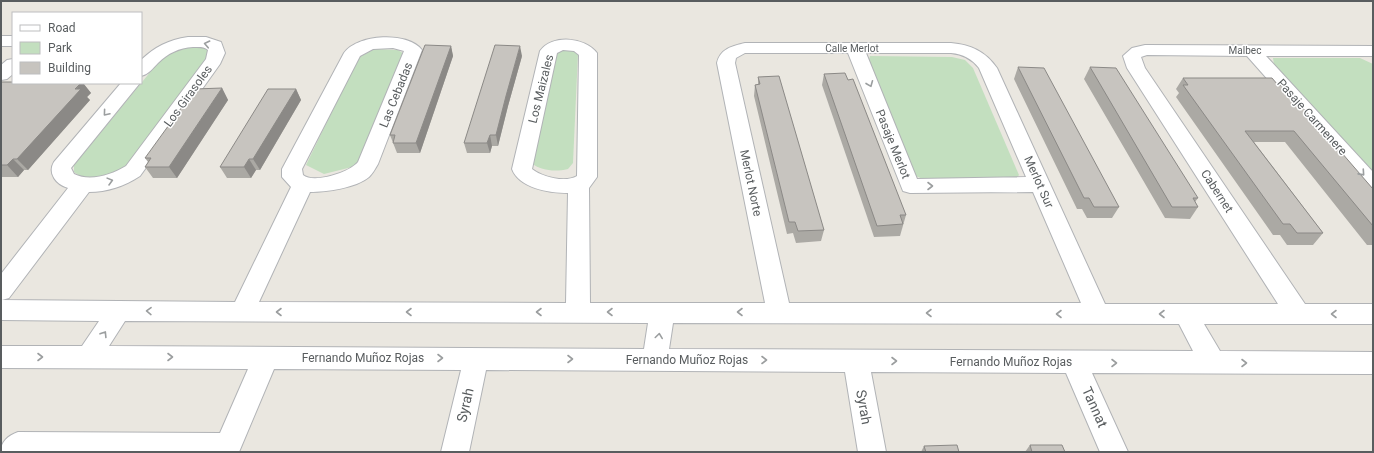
<svg xmlns="http://www.w3.org/2000/svg" width="1374" height="453" font-family="Roboto,sans-serif">
  <style>
    .green { fill: #c3dfbf }
    .lines { fill: none; stroke-linecap: round; stroke-linejoin: round }
    .street-casing { stroke: #b1b3b6; stroke-width: 2 }
    .street { fill: #fff; fill-rule: evenodd }
    .wall { fill: #aba9a4 }
    .shaded-wall { fill: #8b8986 }
    .building { fill: #c7c4bf; stroke: #8b8986 }
    .oneway { stroke: #9b9e9f }
    .labels { text-anchor: middle; dominant-baseline: central; stroke-width: 3; stroke-linejoin: round; paint-order: stroke }
    .far-street-label { font-size: 10px; fill: #595d5f; stroke: #fff }
    .street-label { font-size: 12px; fill: #595d5f; stroke: #fff }
    .near-street-label { font-size: 14px; fill: #595d5f; stroke: #fff }
  </style>
  <rect width="100%" height="100%" fill="#eae7e0"/>
  <!-- green -->
  <g class="green">
    <path d="M180,47L206,48L210,55L129,168L102,178H83L74,172V165L165,54Z"/>
    <path d="M567,47L578,53L573,163L568,169C555,172 542,171 531,163L553,55Z"/>
    <path d="M374,49L398,50L404,54L356,166L324,174L306,165L358,58Z"/>
    <path d="M870,56L952,57L965,60L973,68L1019,175L1015,180L923,179L913,175L868,62Z"/>
    <path d="M1273,58H1360L1373,64V173L1274,65Z"/>
  </g>
  <g class="lines">
    <!-- street casing -->
    <g class="street-casing">
      <g id="street">
        <rect x="1" y="36" width="12" height="10"/>
        <path d="M188,37H206L221,42L225,53L220,64L140,176C125,186 107,192 89,192L9,298L2,300L235,302L291,187L282,177V169L344,53C357,34 408,31 422,50L378,164C375,169 373,173 369,177C356,188 326,192 310,192L259,302L566,303L568,193C549,193 519,188 512,169L540,51C552,34 585,37 597,53V177L589,188L590,303H765L717,63C720,49 732,46 745,43H951C971,45 985,51 997,68L1105,304H1278L1127,68L1123,56L1132,48L1145,45L1373,46V56H1266L1373,172V192L1366,190L1247,56L1147,55L1141,57L1145,68L1305,304H1373V324H1204L1220,351L1373,352V374L1092,373L1128,452H1100L1066,373L871,372L886,452H858L845,372L486,370L469,452H441L461,370L274,369L239,452H1C1,441 8,436 18,432L220,433L248,369L1,368V346H82L99,321L1,320V274L68,188C57,185 47,174 54,162L121,83H140L71,168L74,174C90,182 111,175 126,166L206,59L208,50C204,46 198,47 193,47C179,48 168,53 158,63C152,69 149,74 141,76V60C155,47 168,40 188,37ZM393,48L404,51L358,162C350,172 314,184 303,175L302,169L360,56L373,49ZM563,50L574,51L579,55L577,176C565,183 542,177 532,169L557,53ZM745,53H848L903,191L910,193L1033,192L1081,303H789L735,63L736,58ZM866,53H951C963,54 972,59 979,68L1026,177L917,179ZM125,321L648,323L644,349L109,346ZM673,323L1179,324L1193,351L669,349Z"/>
        <path d="M13,59V74L7,79L1,80V65L7,60Z"/>
      </g>
    </g>
    <!-- street -->
    <use href="#street" class="street"/>
  </g>
  <!-- wall -->
  <g class="wall">
    <path d="M451,46L453,56L420,153H397L390,135Z"/>
    <path d="M522,56L508,106L498,146H492L490,153H467L464,143Z"/>
    <path d="M1018,67L1119,207L1112,218H1087L1082,209H1077L1014,79Z"/>
    <path d="M1090,67L1198,198L1195,202L1198,207L1190,219L1165,218L1084,79Z"/>
    <path d="M824,74L848,80L906,215L900,236L874,237L822,85Z"/>
    <path d="M758,77L824,230L821,241L796,243L793,233L787,234L754,96L755,85L758,84Z"/>
    <path d="M1183,78L1278,85L1373,189V245H1367L1285,142H1254L1323,233L1313,245H1287L1280,235H1273L1176,97L1179,93L1176,89Z"/>
    <path d="M1,82L13,83H83L91,93L87,97L90,100L28,170H24L18,177H1Z"/>
    <path d="M222,88L228,100L177,178H153L145,167L148,162L145,158Z"/>
    <path d="M296,89L301,100L260,170H256L251,178H227L220,167Z"/>
    <path d="M1030,445L1065,452H1025Z"/>
    <path d="M924,446L959,452H921Z"/>
  </g>
  <!-- shaded-wall -->
  <g class="shaded-wall">
    <path d="M451,46L453,56L420,153L416,143Z"/>
    <path d="M520,46L522,56L508,106L498,146L496,135L506,96Z"/>
    <path d="M81,83H83L91,93L87,97L90,100L28,170L17,159Z"/>
    <path d="M222,88L228,100L177,178L169,167Z"/>
    <path d="M296,89L301,100L260,170L253,159Z"/>
    <path d="M490,135L492,146L490,153L487,143Z"/>
    <path d="M13,159L24,170L18,177L7,165Z"/>
    <path d="M249,159L256,170L251,178L244,167Z"/>
  </g>
  <!-- building -->
  <g class="building">
    <path d="M425,45L451,46L416,143H393L395,135H390Z"/>
    <path d="M495,45L520,46L506,96L496,135H490L487,143H464Z"/>
    <path d="M1018,67L1044,68L1119,207H1094L1089,198H1084Z"/>
    <path d="M1090,67L1116,68L1198,198H1193L1198,207H1172Z"/>
    <path d="M845,73L848,80L853,79L906,215H900L903,224L877,226L824,74Z"/>
    <path d="M779,76L824,230L798,231L795,222H789L755,85L760,84L758,77Z"/>
    <path d="M1183,78H1272L1278,85L1284,86L1373,189V226L1294,131H1245L1323,233H1297L1290,224H1283L1183,85H1188Z"/>
    <path d="M1,82H13V83H81L75,89H81L17,159H13L7,165H1Z"/>
    <path d="M222,88L169,167H145L151,158H145L195,89Z"/>
    <path d="M268,89H296L253,159H249L244,167H220Z"/>
    <path d="M957,445L959,452H926L924,446Z"/>
    <path d="M1030,445H1062L1065,452H1032Z"/>
  </g>
  <!-- one-way arrows -->
  <defs><path id="oneway-chevron" d="M-2-3.5L2.5 0L-2 3.5" fill="none" stroke-width="1.6" stroke-linecap="round" stroke-linejoin="round"/></defs>
  <g class="oneway">
    <use href="#oneway-chevron" transform="translate(207 44) rotate(-168)"/>
    <use href="#oneway-chevron" transform="translate(870 84) rotate(68)"/>
    <use href="#oneway-chevron" transform="translate(106 113) rotate(130)"/>
    <use href="#oneway-chevron" transform="translate(1362 173) rotate(48)"/>
    <use href="#oneway-chevron" transform="translate(110 181) rotate(-15)"/>
    <use href="#oneway-chevron" transform="translate(930 186)"/>
    <use href="#oneway-chevron" transform="translate(149 311) rotate(-179)"/>
    <use href="#oneway-chevron" transform="translate(279 312) rotate(-180)"/>
    <use href="#oneway-chevron" transform="translate(409 312) rotate(-180)"/>
    <use href="#oneway-chevron" transform="translate(539 312) rotate(-180)"/>
    <use href="#oneway-chevron" transform="translate(610 312) rotate(-180)"/>
    <use href="#oneway-chevron" transform="translate(740 312) rotate(-180)"/>
    <use href="#oneway-chevron" transform="translate(929 313) rotate(-180)"/>
    <use href="#oneway-chevron" transform="translate(1059 314) rotate(-180)"/>
    <use href="#oneway-chevron" transform="translate(1162 314) rotate(-180)"/>
    <use href="#oneway-chevron" transform="translate(1334 314) rotate(-180)"/>
    <use href="#oneway-chevron" transform="translate(104 334) rotate(-58)"/>
    <use href="#oneway-chevron" transform="translate(659 336) rotate(-82)"/>
    <use href="#oneway-chevron" transform="translate(40 357)"/>
    <use href="#oneway-chevron" transform="translate(170 357)"/>
    <use href="#oneway-chevron" transform="translate(440 358)"/>
    <use href="#oneway-chevron" transform="translate(570 359)"/>
    <use href="#oneway-chevron" transform="translate(764 360)"/>
    <use href="#oneway-chevron" transform="translate(894 361)"/>
    <use href="#oneway-chevron" transform="translate(1114 363)"/>
    <use href="#oneway-chevron" transform="translate(1244 363)"/>
  </g>
  <g class="labels">
    <!-- far-street labels -->
    <g class="far-street-label">
      <text x="852" y="48">Calle Merlot</text>
      <text x="1245" y="50">Malbec</text>
    </g>
    <!-- street labels -->
    <g class="street-label">
      <text transform="translate(541 89) rotate(-76)">Los Maizales</text>
      <text transform="translate(396 95) rotate(-68)">Las Cebadas</text>
      <text transform="translate(188 96) rotate(-54)">Los Girasoles</text>
      <text transform="translate(1312 117) rotate(48)">Pasaje Carmenere</text>
      <text transform="translate(893 144) rotate(68)">Pasaje Merlot</text>
      <text transform="translate(1039 182) rotate(66)">Merlot Sur</text>
      <text transform="translate(751 183) rotate(78)">Merlot Norte</text>
      <text transform="translate(1217 191) rotate(57)">Cabernet</text>
      <text x="363" y="358">Fernando Muñoz Rojas</text>
      <text x="687" y="360">Fernando Muñoz Rojas</text>
      <text x="1011" y="362">Fernando Muñoz Rojas</text>
    </g>
    <!-- near-street labels -->
    <g class="near-street-label">
      <text transform="translate(465 405) rotate(-77)">Syrah</text>
      <text transform="translate(864 407) rotate(80)">Syrah</text>
      <text transform="translate(1095 407) rotate(66)">Tannat</text>
    </g>
  </g>
  <!-- border -->
  <rect width="1374" height="453" fill="none" stroke="#595d5f" stroke-width="4"/>
  <!-- legend -->
  <rect x="12" y="12" width="130" height="72" fill="#ffffff" stroke="#bdbebf"/>
  <rect x="20" y="25" width="20" height="6" fill="#ffffff" stroke="#bdbebf"/>
  <text x="48" y="32" font-size="12" fill="#595d5f">Road</text>
  <rect x="20" y="42" width="20" height="12" fill="#c3dfbf" stroke="#bdbebf"/>
  <text x="48" y="52" font-size="12" fill="#595d5f">Park</text>
  <rect x="20" y="62" width="20" height="12" fill="#c7c4bf" stroke="#bdbebf"/>
  <text x="48" y="72" font-size="12" fill="#595d5f">Building</text>
</svg>
